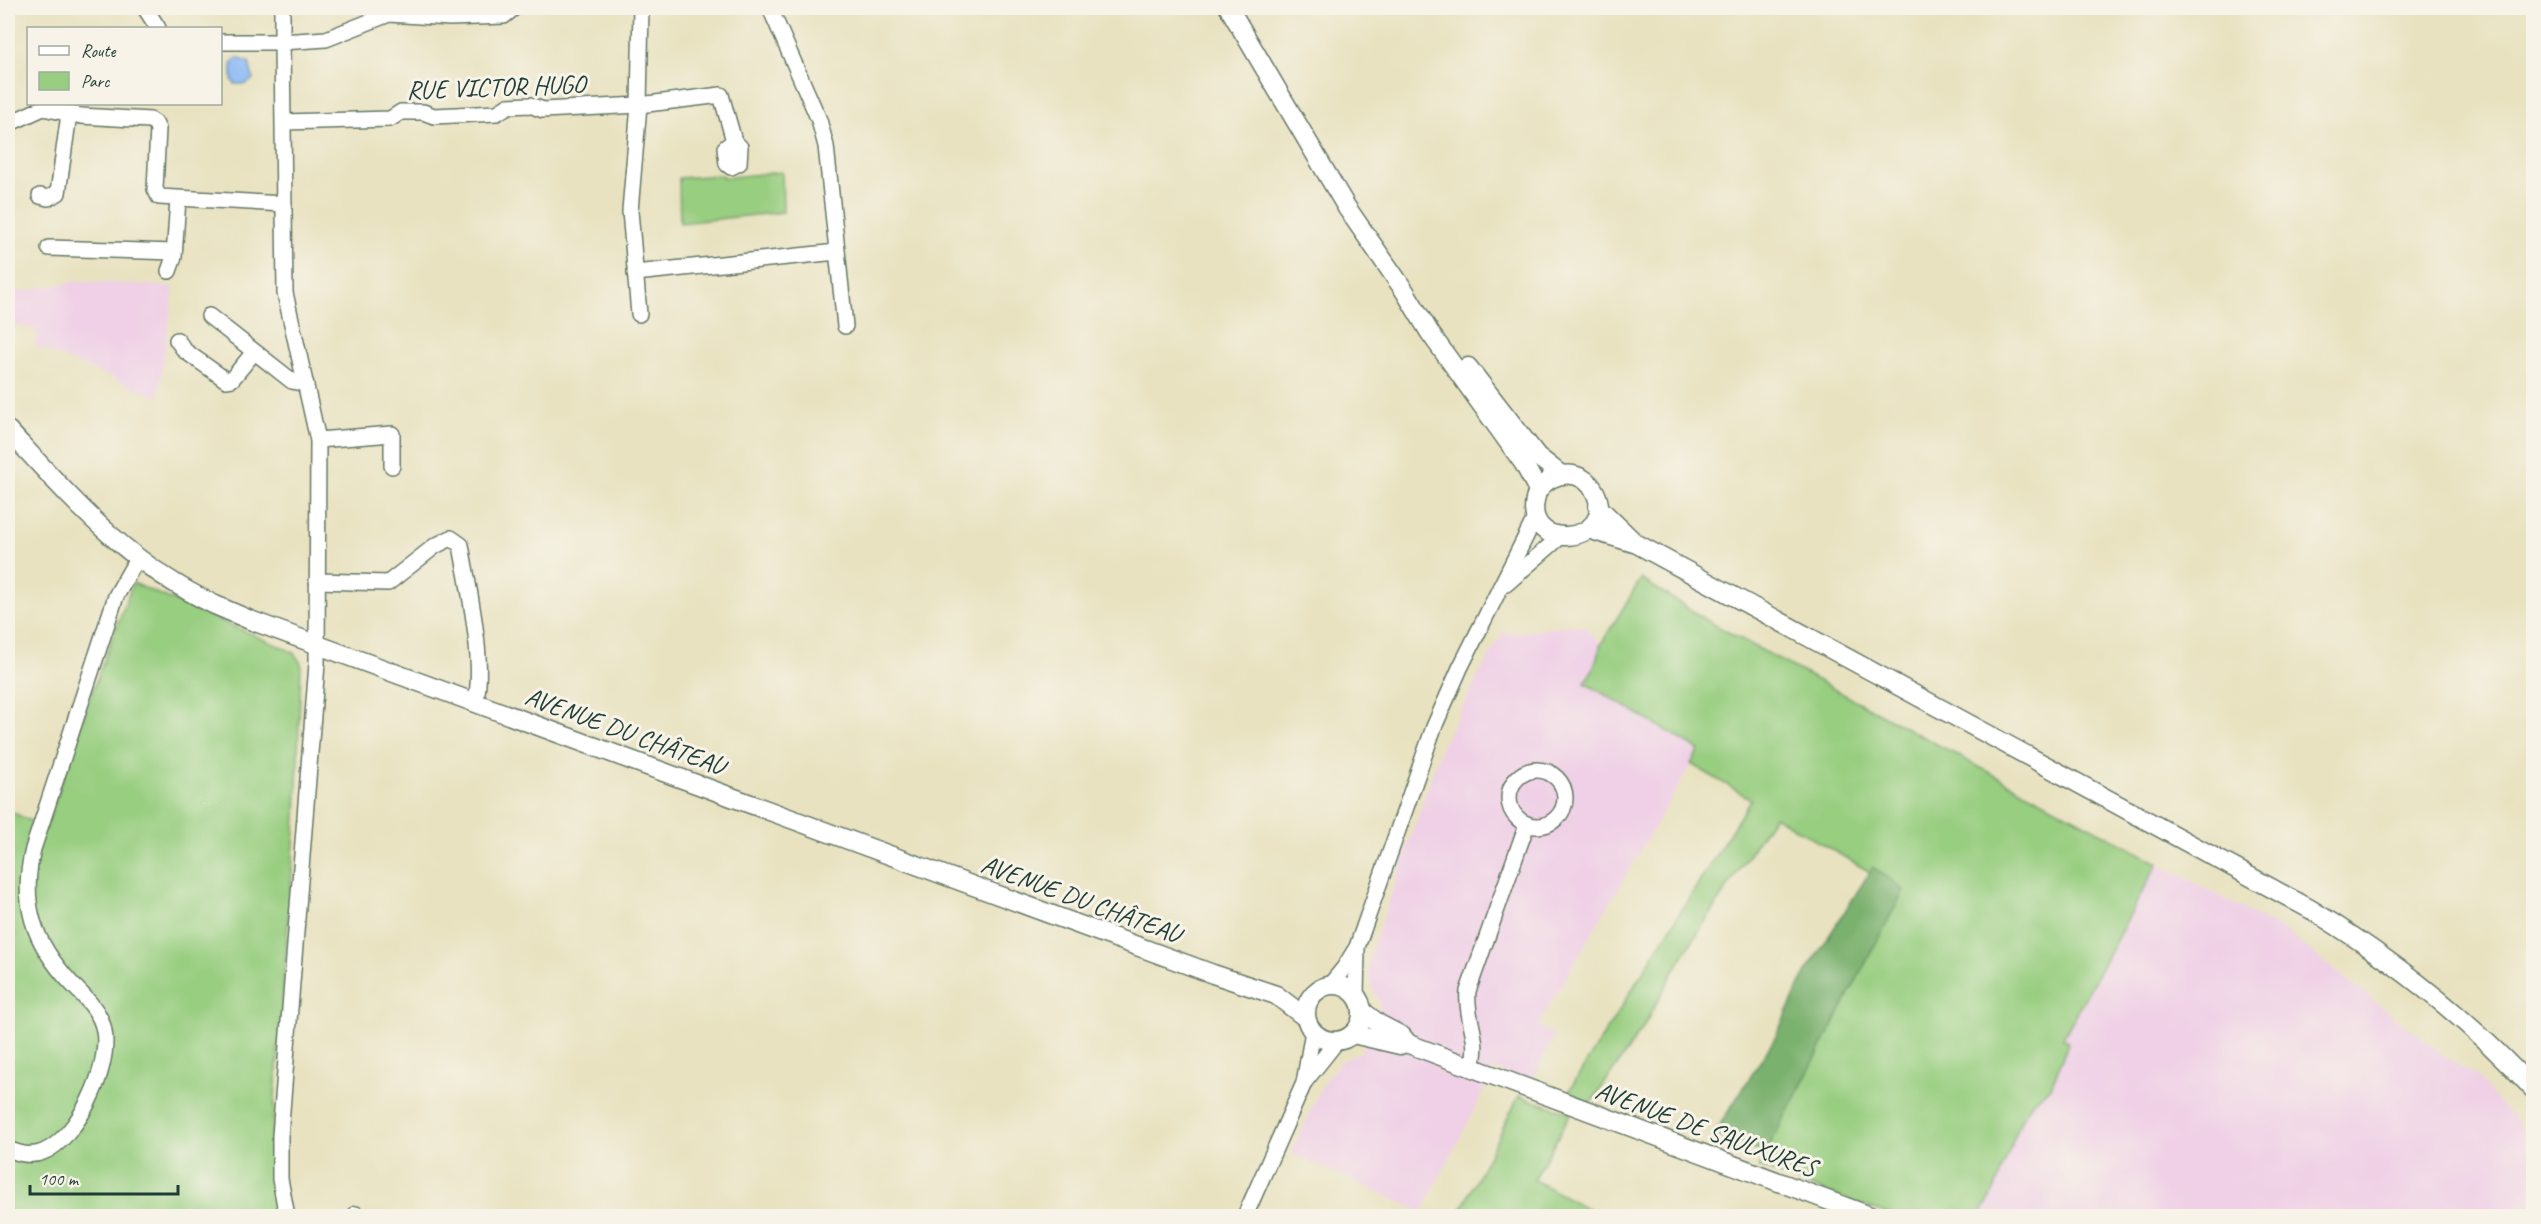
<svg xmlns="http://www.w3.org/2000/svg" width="2541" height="1224" font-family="Caveat,sans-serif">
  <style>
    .built { fill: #efd0e6 }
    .green { fill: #98ce80; stroke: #5c865a; stroke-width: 1.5 }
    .forest { fill: #7ab16e; stroke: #4c7751; stroke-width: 1.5 }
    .water { fill: #8bbaf6; stroke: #557c95; stroke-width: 1.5 }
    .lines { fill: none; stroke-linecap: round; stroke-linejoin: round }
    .minor-casing { stroke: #657765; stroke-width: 18 }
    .major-casing { stroke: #657765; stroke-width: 21 }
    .minor { stroke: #fff; stroke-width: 15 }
    .major { stroke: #fff; stroke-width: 18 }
    .labels { text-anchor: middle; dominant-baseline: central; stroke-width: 6; stroke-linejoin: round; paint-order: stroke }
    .street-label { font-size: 26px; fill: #1f3d34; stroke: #f7f3e8 }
  </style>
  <rect width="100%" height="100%" fill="#f7f3e8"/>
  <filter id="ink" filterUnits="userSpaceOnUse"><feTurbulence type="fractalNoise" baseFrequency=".0167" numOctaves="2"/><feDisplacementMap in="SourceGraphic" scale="12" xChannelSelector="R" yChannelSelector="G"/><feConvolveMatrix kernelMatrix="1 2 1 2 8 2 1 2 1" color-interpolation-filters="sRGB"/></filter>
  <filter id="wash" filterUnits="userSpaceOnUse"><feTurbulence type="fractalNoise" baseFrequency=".008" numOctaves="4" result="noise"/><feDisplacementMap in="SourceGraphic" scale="24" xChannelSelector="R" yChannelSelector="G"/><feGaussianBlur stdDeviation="1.35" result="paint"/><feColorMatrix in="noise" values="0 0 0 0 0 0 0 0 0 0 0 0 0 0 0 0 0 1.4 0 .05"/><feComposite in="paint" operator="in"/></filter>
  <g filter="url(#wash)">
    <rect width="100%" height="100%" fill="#e8e2c0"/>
    <!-- built -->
    <g class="built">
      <path d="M79,281L174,287L158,397L35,346L37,330L15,325L12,293Z"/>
      <path d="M1570,625L1585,627L1601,644L1594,667L1585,683L1699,751L1538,1025L1554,1035L1533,1080L1528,1078L1526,1082L1495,1069L1422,1212L1291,1153L1323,1084L1341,1061L1361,1052L1381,1006L1372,988L1368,970L1370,956L1442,745L1502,633H1521Z"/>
      <path d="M2158,863L2286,932L2447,1058L2476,1076L2519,1125L2533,1157V1216H1976L1982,1212L1992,1196L2020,1120L2032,1103L2048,1091L2068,1041L2063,1039Z"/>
    </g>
    <!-- green -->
    <g class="green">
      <path d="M782,172L783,212L680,223L679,178L722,175V178Z"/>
      <path d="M1641,579L1713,624L2158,863L2063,1038L2069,1041L2051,1087L2032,1103L2021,1120L1992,1196L1982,1212L1976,1216H1893L1758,1167L1903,890L1873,868L1870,872L1774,816L1682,957L1642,1029L1591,1103L1567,1094L1751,799L1691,764L1699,750L1585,683L1594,667L1601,644Z"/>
      <path d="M133,583L293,652L301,663L296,816L271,1150V1177L279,1216H8V810L46,829L86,708Z"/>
      <path d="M1519,1096L1571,1113L1534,1180L1601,1216H1458Z"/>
    </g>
    <!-- forest -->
    <path class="forest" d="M1873,867L1904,890L1765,1154L1714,1134L1774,1040L1806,972Z"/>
    <!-- water -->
    <path class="water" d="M237,58L249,62L253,79L246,84H235L232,80V62Z"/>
  </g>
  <g filter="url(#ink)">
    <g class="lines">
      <!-- minor casing -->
      <g class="minor-casing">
        <g id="minor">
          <path d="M145,8L158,28"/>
          <path d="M282,8V42L326,39L389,14V8"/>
          <path d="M770,8L819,120L826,146L845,326"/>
          <path d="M389,14L450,18L504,16L514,8"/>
          <path d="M220,42H282L285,293L318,440L317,664L280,1136V1179L287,1216"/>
          <path d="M284,122L390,119L401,112H423L434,116L497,113L508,106L530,105L543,110L639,105L721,95L734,141L740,147L739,163L731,167L727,164L725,148L734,141"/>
          <path d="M8,124L43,108L81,116L150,120L155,123L158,129L155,189L159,197L284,204"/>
          <path d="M40,196L48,198L58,193L69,114"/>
          <path d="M49,248L174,252"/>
          <path d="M169,271L174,257L178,199"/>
          <path d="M635,273L837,252"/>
          <path d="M639,314L630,211L639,105L641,8"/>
          <path d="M209,316L292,381L306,384"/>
          <path d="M177,340L185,351L226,380L232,379L254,352"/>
          <path d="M318,440L392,434V466"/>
          <path d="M317,581L388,583L435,546L451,538L461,545C468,586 486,665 475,703"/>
          <path d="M1506,584L1560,537"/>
          <circle cx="1537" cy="798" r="28"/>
          <path d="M1330,985L1344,968L1357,947L1434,727L1460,668L1536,516"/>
          <path d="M1356,995L1357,950"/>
          <path d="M1472,1067C1481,1037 1465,1020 1468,991L1527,824"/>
          <path d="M1306,1080L1337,1041"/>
          <path d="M8,1149C19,1154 31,1157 43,1152C78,1138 111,1067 104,1031C101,1011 84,997 71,983C33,942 20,903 33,849L116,596L137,559"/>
          <path d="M356,1214L357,1216"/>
          <path d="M1245,1216L1304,1083L1313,1031"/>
        </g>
      </g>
      <!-- major casing -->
      <g class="major-casing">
        <g id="major">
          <path d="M1229,8L1347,208L1404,290L1430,333L1524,464L1538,490C1513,556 1621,546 1595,492C1582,468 1554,470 1538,490"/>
          <path d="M1468,367L1537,456L1560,474"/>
          <path d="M8,430C73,500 126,563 215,605L250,620L1213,974L1276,995L1306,1018"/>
          <path d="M1598,507L1633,541"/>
          <path d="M1588,529L1637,544L2310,909C2392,959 2469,1019 2534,1090"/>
          <circle cx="1334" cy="1013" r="28"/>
          <path d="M1362,1011L1379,1024L1402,1036L1406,1041"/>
          <path d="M1353,1034L1400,1045L1406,1043L1870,1216"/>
        </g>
      </g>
      <!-- minor -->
      <use href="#minor" class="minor"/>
      <!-- major -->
      <use href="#major" class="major"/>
    </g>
  </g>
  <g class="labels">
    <!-- street labels -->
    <g class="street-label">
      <text transform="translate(496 87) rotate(-2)">RUE VICTOR HUGO</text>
      <text transform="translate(625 731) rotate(20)">AVENUE DU CHÂTEAU</text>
      <text transform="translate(1081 899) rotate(20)">AVENUE DU CHÂTEAU</text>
      <text transform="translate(1706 1129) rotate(20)">AVENUE DE SAULXURES</text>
    </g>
  </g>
  <!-- margin -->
  <rect width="2541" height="1224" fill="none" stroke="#f7f3e8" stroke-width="30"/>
  <!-- legend -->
  <rect x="27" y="27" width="195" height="78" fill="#f7f3e8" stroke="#a1aaa0" stroke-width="1.5"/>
  <rect x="39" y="46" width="30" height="9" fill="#ffffff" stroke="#a1aaa0" stroke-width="1.5"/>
  <text x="81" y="57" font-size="18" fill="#1f3d34">Route</text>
  <rect x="39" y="72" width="30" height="18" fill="#98ce80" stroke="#a1aaa0" stroke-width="1.5"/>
  <text x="81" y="87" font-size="18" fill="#1f3d34">Parc</text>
  <!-- scale -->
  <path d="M30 1185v9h148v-9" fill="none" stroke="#1f3d34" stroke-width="3"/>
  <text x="39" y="1185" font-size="18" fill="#1f3d34" stroke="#f7f3e8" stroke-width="4.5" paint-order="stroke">100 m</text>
</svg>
